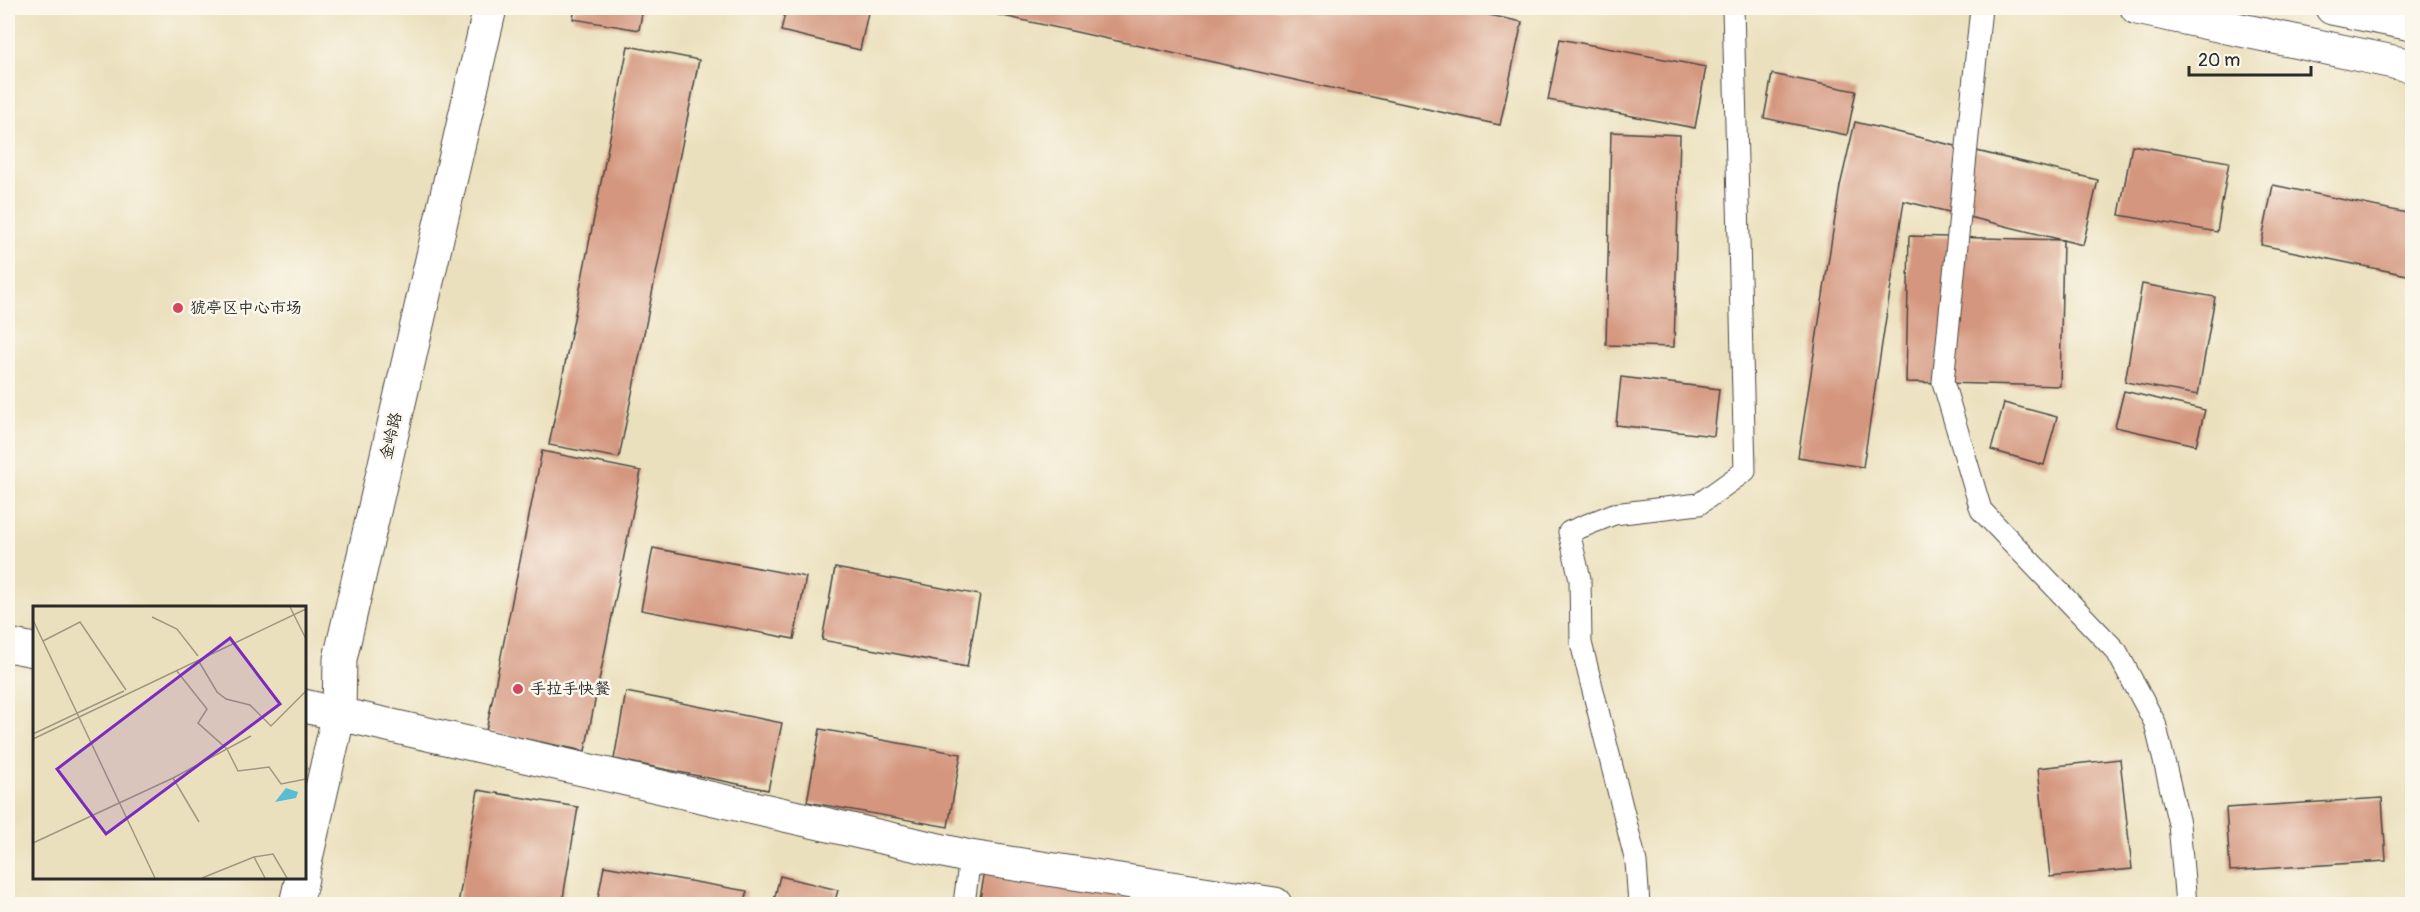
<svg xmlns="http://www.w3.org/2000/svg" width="2420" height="912" font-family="Pangolin,'LXGW WenKai TC',sans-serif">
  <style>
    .building { fill: #d4967e }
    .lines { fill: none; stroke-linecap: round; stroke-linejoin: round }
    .lane-casing { stroke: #484641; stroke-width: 23 }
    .street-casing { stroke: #484641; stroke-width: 35 }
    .primary-casing { stroke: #484641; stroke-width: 35 }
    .lane { stroke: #fff; stroke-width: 21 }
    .street { stroke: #fff; stroke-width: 33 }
    .primary { stroke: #fff; stroke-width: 33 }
    .poi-dot { fill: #d1495b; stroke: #fbf7ec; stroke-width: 2 }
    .labels { text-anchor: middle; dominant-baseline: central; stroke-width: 5; stroke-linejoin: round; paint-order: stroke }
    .poi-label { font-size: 16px; fill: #2b2b2b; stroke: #fbf7ec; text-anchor: start }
    .street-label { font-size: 16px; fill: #2b2b2b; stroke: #fbf7ec }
    .inset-road { fill: none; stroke: #9e9883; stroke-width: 1.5 }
    .view { fill: #7b2cbf; fill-opacity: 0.15; stroke: #7b2cbf; stroke-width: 3 }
    .inset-edge { fill: none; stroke: #2b2b2b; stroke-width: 3 }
  </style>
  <rect width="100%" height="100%" fill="#fbf7ec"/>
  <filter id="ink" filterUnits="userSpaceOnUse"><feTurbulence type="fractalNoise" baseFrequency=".0167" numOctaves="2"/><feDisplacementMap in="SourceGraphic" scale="12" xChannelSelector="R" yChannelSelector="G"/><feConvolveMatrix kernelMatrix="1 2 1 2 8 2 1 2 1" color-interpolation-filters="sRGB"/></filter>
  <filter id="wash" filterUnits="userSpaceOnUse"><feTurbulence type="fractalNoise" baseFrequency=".008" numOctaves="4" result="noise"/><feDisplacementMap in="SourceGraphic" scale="24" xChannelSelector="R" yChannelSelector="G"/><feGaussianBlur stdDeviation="1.35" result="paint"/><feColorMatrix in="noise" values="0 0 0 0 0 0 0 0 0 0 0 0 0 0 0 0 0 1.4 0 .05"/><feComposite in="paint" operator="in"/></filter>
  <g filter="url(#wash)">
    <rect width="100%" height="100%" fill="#ebe0bd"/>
    <g id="blocks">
      <!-- building -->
      <g class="building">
        <path d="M575,8H643L639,30L573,19Z"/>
        <path d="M786,8H869L860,50L781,31Z"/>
        <path d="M967,8H1457L1522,22L1500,125Z"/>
        <path d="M1560,39L1706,67L1695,128L1548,100Z"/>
        <path d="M628,46L699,60L619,458L549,445Z"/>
        <path d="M1772,74L1856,91L1847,135L1764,118Z"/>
        <path d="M1855,122L2098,180L2083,245L1904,201L1863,467L1798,457L1840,186Z"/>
        <path d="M1611,132L1680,135L1674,347L1606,345Z"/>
        <path d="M2132,145L2229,162L2217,232L2119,215Z"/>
        <path d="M2273,185L2412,214V276L2261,245Z"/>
        <path d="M1909,236L2063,240L2060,386L1906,382Z"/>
        <path d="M2142,284L2215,297L2198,395L2125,382Z"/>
        <path d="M1621,377L1719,389L1714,436L1616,425Z"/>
        <path d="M2124,391L2205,410L2196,445L2115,427Z"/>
        <path d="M2004,403L2057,417L2044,465L1991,450Z"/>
        <path d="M542,451L641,471L585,751L486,731Z"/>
        <path d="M653,548L806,577L794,639L641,610Z"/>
        <path d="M835,568L980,595L967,667L822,640Z"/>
        <path d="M626,692L782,723L768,790L614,759Z"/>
        <path d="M820,729L961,754L948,827L807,802Z"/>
        <path d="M2120,759L2132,869L2050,877L2038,768Z"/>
        <path d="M478,790L578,807L562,904H458Z"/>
        <path d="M2382,798L2386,861L2230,871L2226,808Z"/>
        <path d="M604,866L747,891L745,904H597Z"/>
        <path d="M985,871L1161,903V904H979Z"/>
        <path d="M780,876L838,890L834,904H773Z"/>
      </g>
    </g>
  </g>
  <g filter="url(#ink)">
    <use href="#blocks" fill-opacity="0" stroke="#484641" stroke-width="1.5"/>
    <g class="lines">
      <!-- lane casing -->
      <g class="lane-casing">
        <g id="lane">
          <path d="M1981,8L1943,382L1981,510L2117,652L2155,723L2179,824L2186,904"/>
          <path d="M964,904L970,857"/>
          <path d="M1639,904L1636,862L1581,643L1580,579L1569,532L1614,514L1699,504L1745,471L1733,8"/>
        </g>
      </g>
      <!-- street casing -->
      <g class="street-casing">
        <g id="street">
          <path d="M8,645L34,650"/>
          <path d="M304,706L970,857L1275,904"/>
        </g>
      </g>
      <!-- primary casing -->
      <g class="primary-casing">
        <g id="primary">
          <path d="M2137,8L2412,66"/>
          <path d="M2332,8L2412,24"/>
          <path d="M304,867L339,713L340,659L490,8"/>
          <path d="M296,904L302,878"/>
        </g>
      </g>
      <!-- lane -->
      <use href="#lane" class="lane"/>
      <!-- street -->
      <use href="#street" class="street"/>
      <!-- primary -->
      <use href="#primary" class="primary"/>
    </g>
  </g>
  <!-- markers -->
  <g class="poi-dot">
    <circle cx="178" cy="308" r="6"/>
    <circle cx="518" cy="689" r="6"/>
  </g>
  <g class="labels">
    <!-- poi labels -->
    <g class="poi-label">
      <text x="190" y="308">猇亭区中心市场</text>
      <text x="530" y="689">手拉手快餐</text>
    </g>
    <!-- street labels -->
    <g class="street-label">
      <text transform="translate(391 436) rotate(-77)">金岭路</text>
    </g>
  </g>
  <!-- overview -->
  <g transform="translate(33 606)">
    <rect width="273" height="273" fill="#ebe0bd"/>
    <path d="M253,182L265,186L263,192L242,196Z" fill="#56bdd3"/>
    <path class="inset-road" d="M257,1L273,33M119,11L144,23L165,50M0,14L122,272M10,35L47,16L93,84M165,54L184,86L193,93L217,99L238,120L273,85M143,64L174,103L165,117L194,143L205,165L236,161L248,178L273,173M0,128L91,85M0,133L273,3M140,172L166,216M0,237L140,172L218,130M221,251L240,248L254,272M169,272L221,251L232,272"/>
    <path class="view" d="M197,32L247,98L73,228L24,163Z"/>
    <rect width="273" height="273" class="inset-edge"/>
  </g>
  <!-- margin -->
  <rect width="2420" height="912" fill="none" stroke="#fbf7ec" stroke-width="30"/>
  <!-- scale -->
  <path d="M2189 66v9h122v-9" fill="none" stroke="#2b2b2b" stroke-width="3"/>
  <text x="2198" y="66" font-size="18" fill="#2b2b2b" stroke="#fbf7ec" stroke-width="4.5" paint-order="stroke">20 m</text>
</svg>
